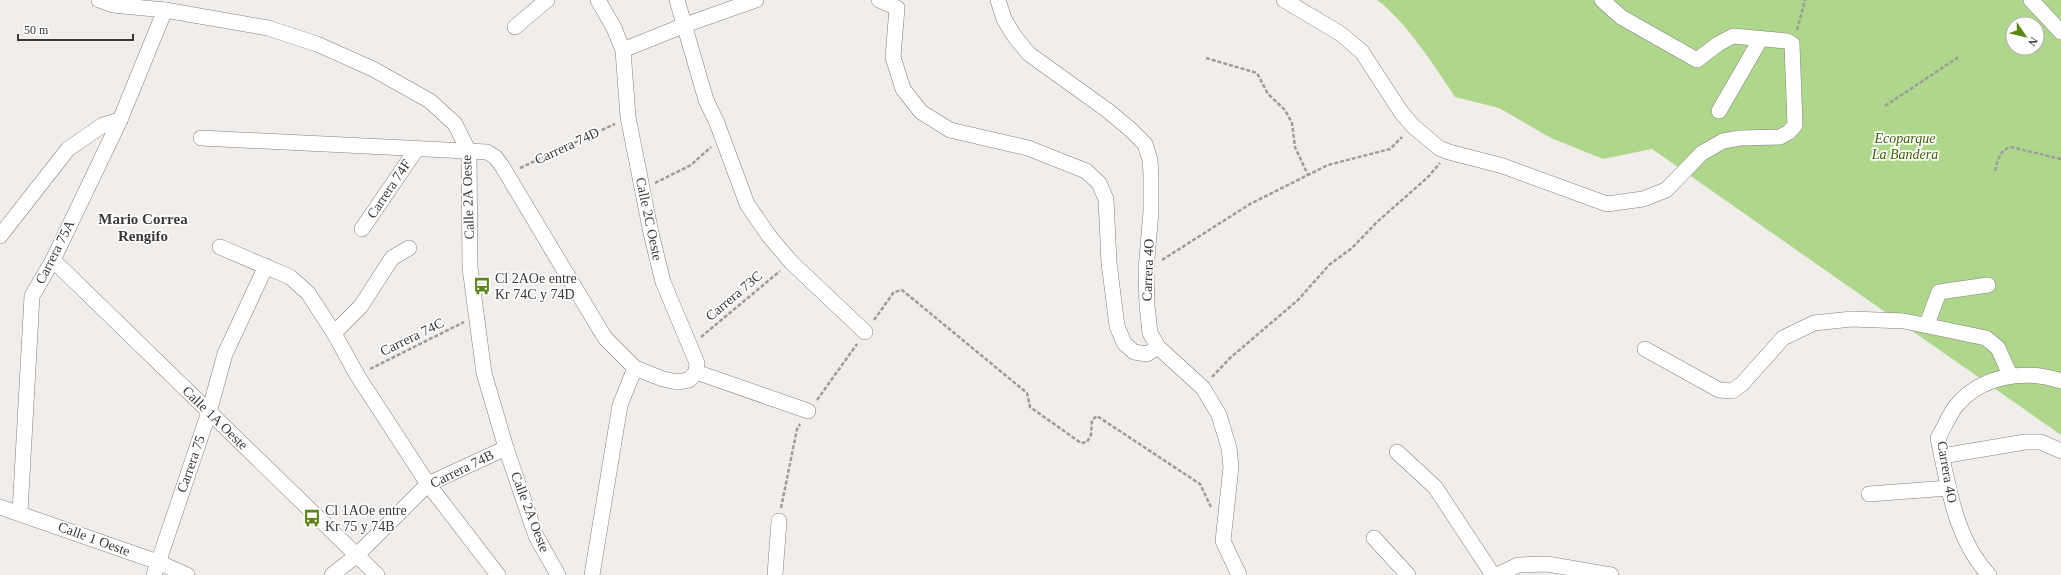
<svg xmlns="http://www.w3.org/2000/svg" width="2061" height="575" font-family="'Times New Roman',serif">
  <style>
    .green { fill: #afd78b; fill-rule: evenodd }
    .lines { fill: none; stroke-linecap: round; stroke-linejoin: round }
    .minor-casing { stroke: #83817f; stroke-width: 16 }
    .path { stroke: #9e9c9b; stroke-width: 2.5; stroke-dasharray: 4 2; stroke-linecap: butt }
    .minor { stroke: #fff; stroke-width: 15 }
    .labels { text-anchor: middle; dominant-baseline: central; stroke-width: 3.5; stroke-linejoin: round; paint-order: stroke }
    .park-label { font-size: 14px; font-style: italic; fill: #3d6303; stroke: #fff }
    .street-label { font-size: 14px; fill: #3a3938; stroke: #fff }
    .poi-label { font-size: 14px; fill: #3a3938; stroke: #fff; text-anchor: start }
    .neighbourhood-label { font-size: 15px; font-weight: bold; fill: #3a3938; stroke: #fff }
  </style>
  <rect width="100%" height="100%" fill="#f0edeb"/>
  <!-- green -->
  <path class="green" d="M1377,0H2061V435L1652,149L1603,159L1551,138L1499,108L1455,97C1436,68 1405,20 1377,0ZM2013,24H2037V48H2013Z"/>
  <g class="lines">
    <!-- minor casing -->
    <g class="minor-casing">
      <g id="minor">
        <path d="M99,0L113,5L165,10L268,28L317,44L373,69L430,101L455,124L469,152L470,268L484,373L506,448L536,536L558,575"/>
        <path d="M677,0L706,100L717,123L747,204L769,236L791,262L865,332"/>
        <path d="M879,0L897,8L893,57L903,89L921,112L950,130L1028,148L1086,171L1099,183L1106,199L1109,263L1117,326L1124,343L1134,352L1147,354L1158,347"/>
        <path d="M998,0L1004,19L1015,37L1029,54L1107,110L1131,130L1145,144L1150,160L1151,174V211L1146,270L1147,305L1150,333L1158,347L1203,388L1219,415L1229,448L1231,467L1223,541L1239,575"/>
        <path d="M1284,0L1341,34L1362,52L1401,112L1413,126L1439,148L1449,152L1503,166L1607,204L1643,199L1666,190L1702,153L1723,141L1740,138L1780,137L1789,132L1795,125L1792,44L1787,41L1733,36L1718,44L1697,60L1621,17L1602,0"/>
        <path d="M2031,0L2061,32"/>
        <path d="M515,27L547,0"/>
        <path d="M623,50L685,25L756,0"/>
        <path d="M1719,111L1760,40"/>
        <path d="M201,138L487,152L495,157L502,166L605,338L635,368L663,379L677,382L689,380L696,372L697,363L663,282L651,233L628,117L623,50L614,28L598,0"/>
        <path d="M362,229L416,150"/>
        <path d="M0,236L68,149L103,125L120,120"/>
        <path d="M220,247L290,277L308,293L334,333L357,375L428,484L498,575"/>
        <path d="M53,260L377,575"/>
        <path d="M1927,324L1939,292L1988,285"/>
        <path d="M334,333L361,306L392,258L409,248"/>
        <path d="M1645,349L1719,390L1732,391L1742,384L1783,338L1814,323L1852,319L1904,321L1986,338L1998,348L2010,375"/>
        <path d="M696,372L808,411"/>
        <path d="M1397,452L1435,487L1493,575"/>
        <path d="M1942,456L2025,442H2041L2061,451"/>
        <path d="M1869,494L1949,488"/>
        <path d="M0,507L158,562L187,575"/>
        <path d="M20,512L32,296L53,260L120,120L165,10"/>
        <path d="M1374,538L1408,575"/>
        <path d="M154,575L209,412L225,354L266,266"/>
        <path d="M332,575L357,555L428,484L506,448"/>
        <path d="M592,575L620,405L635,368"/>
        <path d="M775,575L779,521"/>
        <path d="M1497,575L1518,565L1547,564L1611,575"/>
        <path d="M1989,575C1955,539 1948,485 1938,438C1944,428 1949,415 1956,406C1982,375 2025,369 2061,381"/>
      </g>
    </g>
    <!-- path -->
    <g class="path">
      <path d="M1797,30L1805,0"/>
      <path d="M1206,58L1257,73L1268,94L1285,110L1292,123L1295,147L1308,175"/>
      <path d="M1885,106L1960,56"/>
      <path d="M520,168L615,124"/>
      <path d="M1995,171C1998,159 1999,151 2011,147L2061,159"/>
      <path d="M655,183L691,165L711,147"/>
      <path d="M1162,260L1250,204L1328,165L1390,149L1402,137"/>
      <path d="M874,320L894,292L902,290L1027,393L1030,407L1081,443L1087,442L1091,435L1092,420L1097,416L1200,484L1211,507"/>
      <path d="M701,337L780,271"/>
      <path d="M370,369L464,322"/>
      <path d="M1212,377L1230,358L1298,300L1329,265L1352,248L1377,222L1428,177L1440,163"/>
      <path d="M817,400L857,344"/>
      <path d="M781,508L797,429L800,424"/>
    </g>
    <!-- minor -->
    <use href="#minor" class="minor"/>
  </g>
  <!-- icons -->
  <defs>
    <g id="bus-bare" transform="scale(1.38)"><path d="M-5-6H5V4H4V6H2V4H-2V6H-4V4H-5ZM-3.5-4V0h7V-4ZM-3.5 1.2v1.5H-2V1.2ZM2 1.2v1.5H3.5V1.2Z" fill="#5b8613" stroke="#fff" stroke-width="2.5" paint-order="stroke"/></g>
  </defs>
  <g fill-rule="evenodd">
    <use href="#bus-bare" x="482" y="286"/>
    <use href="#bus-bare" x="312" y="518"/>
  </g>
  <g class="labels">
    <!-- park labels -->
    <g class="park-label">
      <text x="1905" y="138">Ecoparque<tspan x="1905" dy="16">La Bandera</tspan></text>
    </g>
    <!-- street labels -->
    <g class="street-label">
      <text transform="translate(567 146) rotate(-25)">Carrera 74D</text>
      <text transform="translate(389 189) rotate(-56)">Carrera 74F</text>
      <text transform="translate(468 197) rotate(-92)">Calle 2A Oeste</text>
      <text transform="translate(649 219) rotate(78)">Calle 2C Oeste</text>
      <text transform="translate(55 252) rotate(-63)">Carrera 75A</text>
      <text transform="translate(1148 270) rotate(-88)">Carrera 4O</text>
      <text transform="translate(734 296) rotate(-40)">Carrera 73C</text>
      <text transform="translate(412 337) rotate(-26)">Carrera 74C</text>
      <text transform="translate(215 418) rotate(44)">Calle 1A Oeste</text>
      <text transform="translate(191 464) rotate(-71)">Carrera 75</text>
      <text transform="translate(462 469) rotate(-26)">Carrera 74B</text>
      <text transform="translate(1947 472) rotate(80)">Carrera 4O</text>
      <text transform="translate(530 512) rotate(69)">Calle 2A Oeste</text>
      <text transform="translate(94 539) rotate(20)">Calle 1 Oeste</text>
    </g>
    <!-- poi labels -->
    <g class="poi-label">
      <text x="495" y="278">Cl 2AOe entre<tspan x="495" dy="16">Kr 74C y 74D</tspan></text>
      <text x="325" y="510">Cl 1AOe entre<tspan x="325" dy="16">Kr 75 y 74B</tspan></text>
    </g>
    <!-- neighbourhood labels -->
    <g class="neighbourhood-label">
      <text x="143" y="219">Mario Correa<tspan x="143" dy="17">Rengifo</tspan></text>
    </g>
  </g>
  <!-- north arrow -->
  <g transform="translate(2025 36) rotate(125)"><circle r="19" fill="#ffffff" stroke="#b0b0af"/>
  <path d="M0-3L7 15L0 10L-7 15Z" fill="#5b8613"/>
  <text y="-6" font-size="11" font-weight="bold" text-anchor="middle" fill="#3a3938">N</text>
  </g>
  <!-- scale -->
  <path d="M18 34v6h115v-6" fill="none" stroke="#3a3938" stroke-width="2"/>
  <text x="24" y="34" font-size="12" fill="#3a3938" stroke="#ffffff" stroke-width="3" paint-order="stroke">50 m</text>
</svg>
